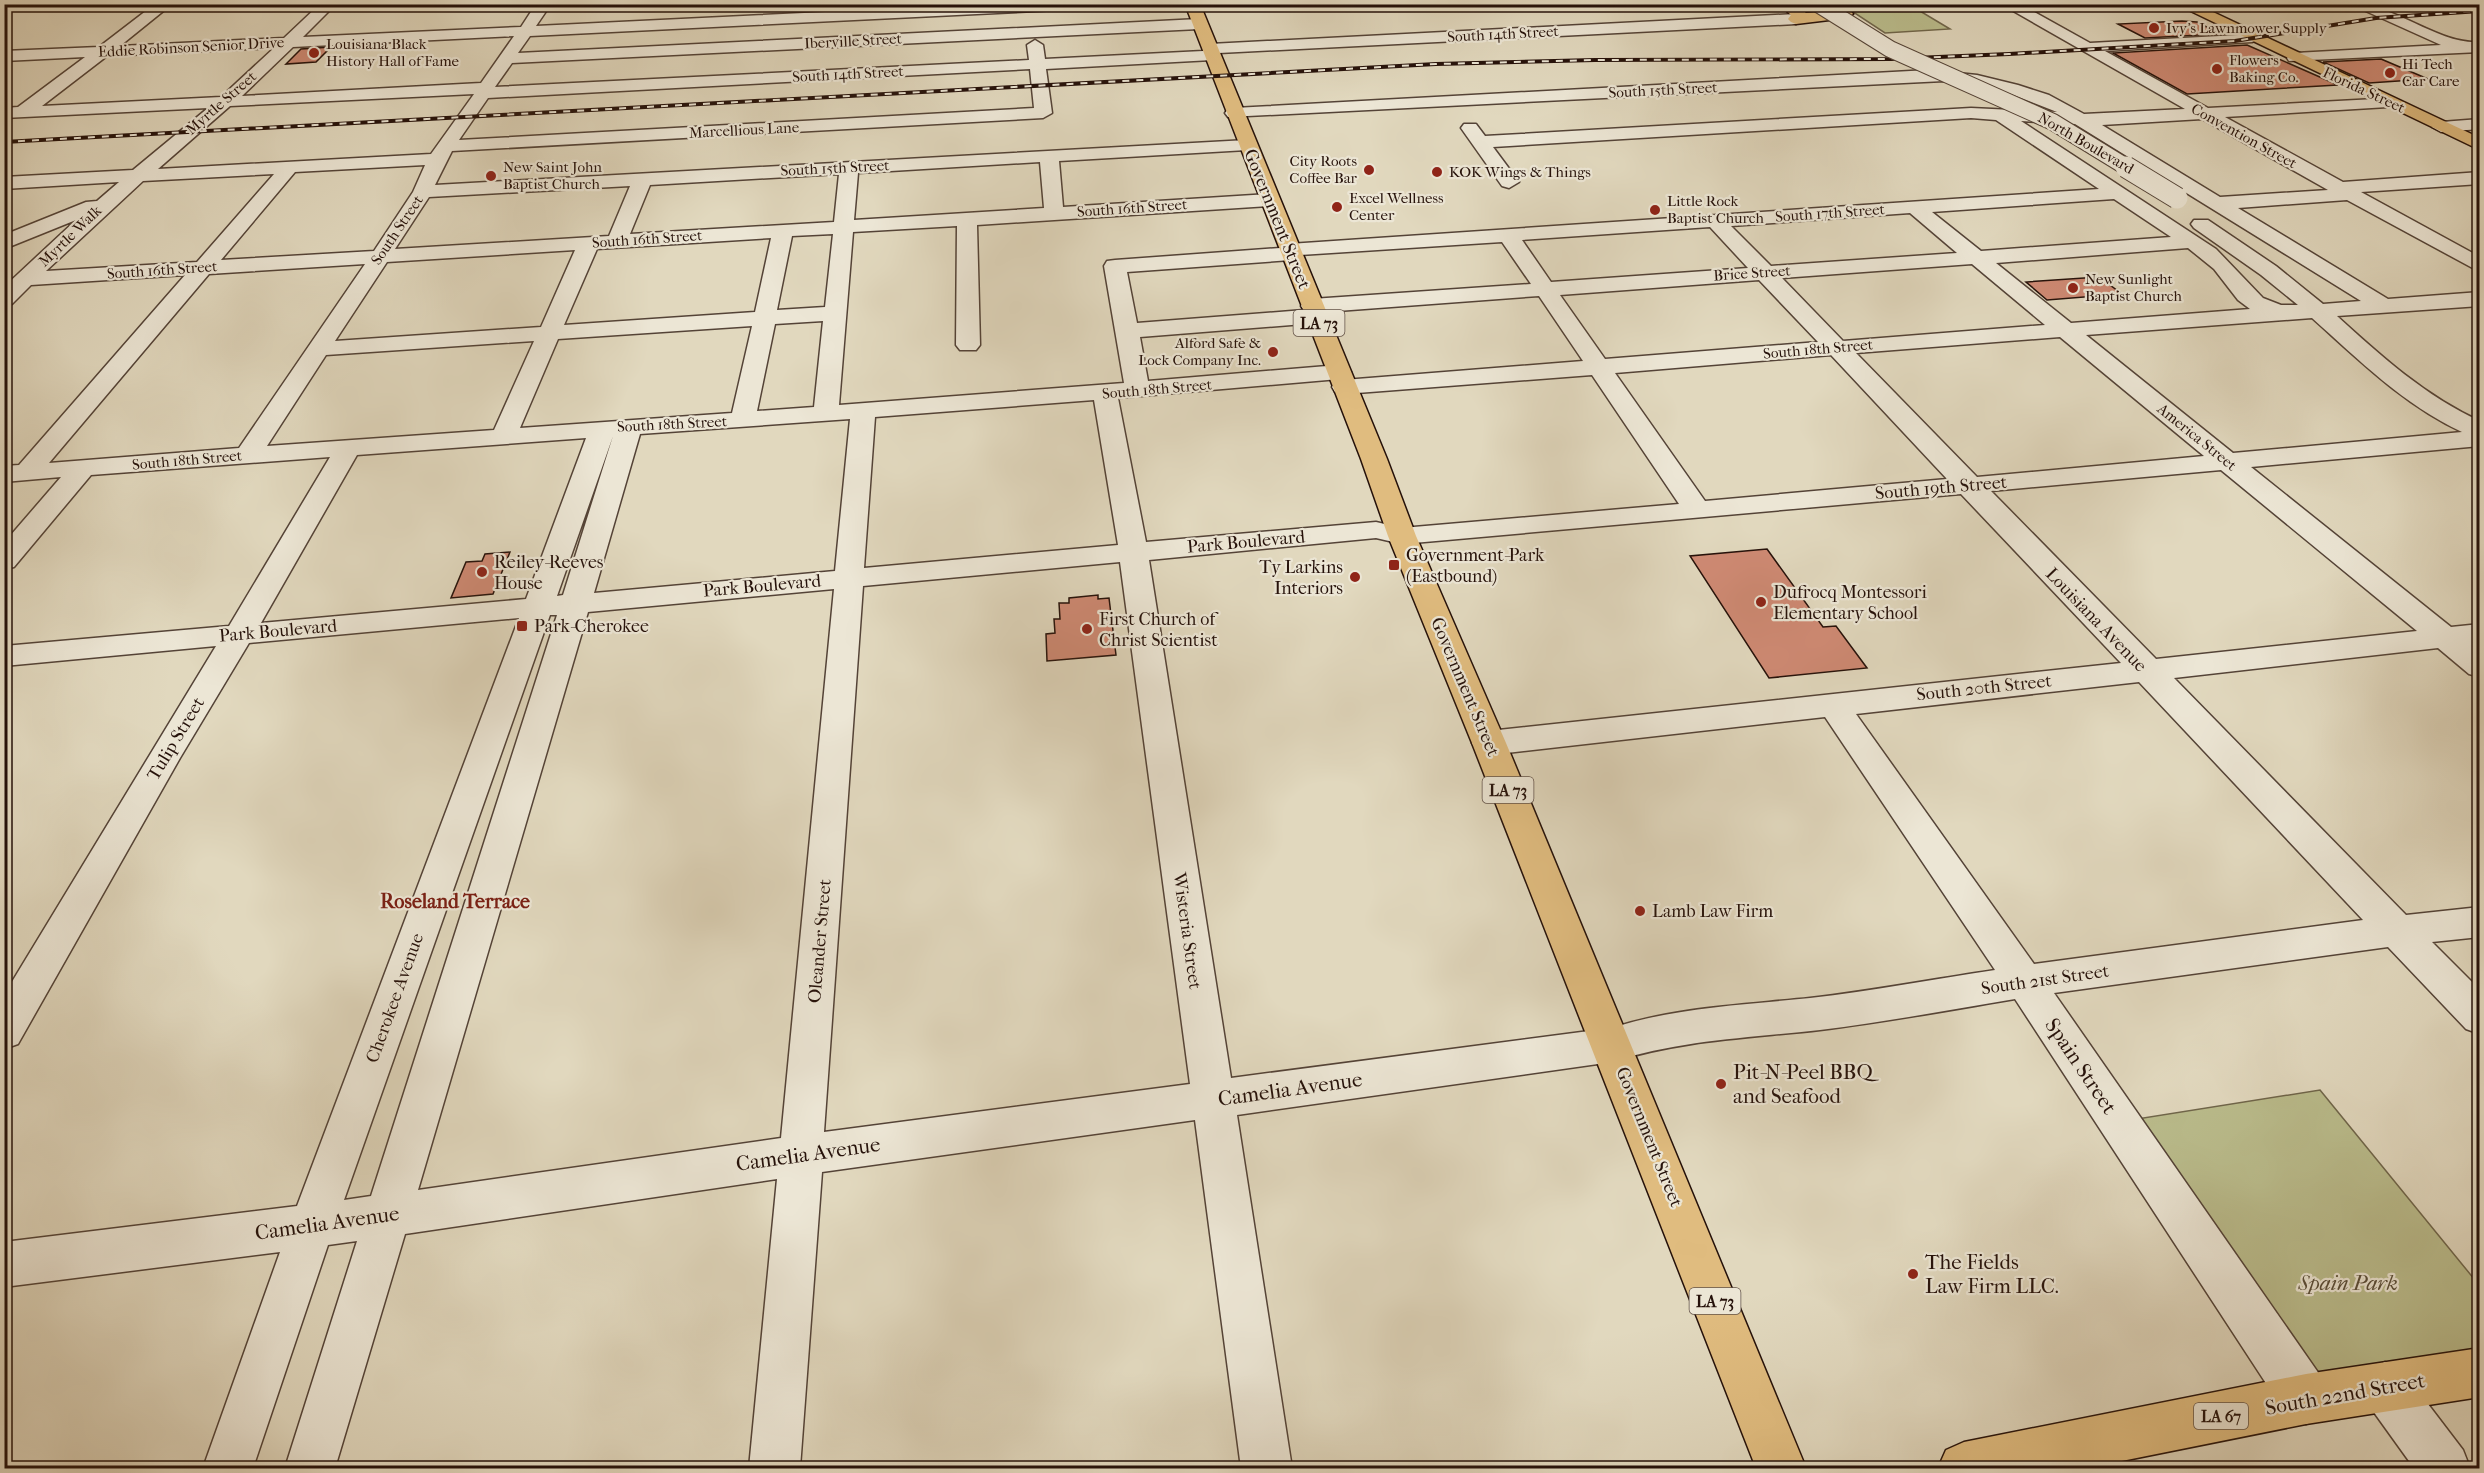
<svg xmlns="http://www.w3.org/2000/svg" width="2484" height="1473" font-family="'IM FELL French Canon',serif">
  <style>
    .green { fill: #babc8c; stroke: #70664b; stroke-width: 1.5 }
    .building { fill: #cf8a74; stroke: #25110a; stroke-width: 1.5 }
    .lines { fill: none; stroke-linecap: round; stroke-linejoin: round }
    .minor-casing { stroke: #544337; stroke-width: 3 }
    .major-casing { stroke: #25110a; stroke-width: 3 }
    .minor { fill: #ece6d5; fill-rule: evenodd }
    .major { fill: #e0bc7f; fill-rule: evenodd }
    .rail-casing { stroke: #25110a; stroke-width: 4 }
    .rail { stroke: #ece6d5; stroke-width: 2; stroke-dasharray: 7; stroke-linecap: butt }
    .minor-bridge-far1-casing { stroke: #544337; stroke-width: 18; stroke-linecap: butt }
    .minor-bridge-casing { stroke: #544337; stroke-width: 23; stroke-linecap: butt }
    .minor-bridge-far1 { stroke: #ece6d5; stroke-width: 16 }
    .minor-bridge { stroke: #ece6d5; stroke-width: 21 }
    .poi-dot { fill: #8f2418; stroke: #ece6d5; stroke-width: 2 }
    .labels { text-anchor: middle; dominant-baseline: central; stroke-width: 4.5; stroke-linejoin: round; paint-order: stroke }
    .far-poi-label { font-size: 15px; fill: #25110a; stroke: #ece6d5; text-anchor: start }
    .far-street-label { font-size: 15px; fill: #25110a; stroke: #ece6d5 }
    .shield { fill: #ece6d5; stroke: #615147; stroke-width: 1.5 }
    .shield-label { font-size: 16px; font-weight: bold; fill: #25110a }
    .street-label { font-size: 18px; fill: #25110a; stroke: #ece6d5 }
    .poi-label { font-size: 18px; fill: #25110a; stroke: #ece6d5; text-anchor: start }
    .neighbourhood-label { font-size: 20px; font-weight: bold; fill: #7a1f14; stroke: #ece6d5 }
    .near-street-label { font-size: 21px; fill: #25110a; stroke: #ece6d5 }
    .near-poi-label { font-size: 21px; fill: #25110a; stroke: #ece6d5; text-anchor: start }
    .near-park-label { font-size: 21px; font-style: italic; fill: #594d38; stroke: #ece6d5 }
  </style>
  <rect width="100%" height="100%" fill="#e1d8be"/>
  <filter id="stains"><feTurbulence type="fractalNoise" baseFrequency=".00333" numOctaves="4"/><feColorMatrix values="0 0 0 0 .2 0 0 0 0 .09 0 0 0 0 .02 0 0 0 .5 -.17"/></filter>
  <radialGradient id="worn" r=".72"><stop offset=".6" stop-color="#630" stop-opacity="0"/><stop offset="1" stop-color="#630" stop-opacity=".3"/></radialGradient>
  <!-- green -->
  <g class="green">
    <path d="M1849,4L1910,5L1950,29L1885,33L1847,8Z"/>
    <path d="M2320,1090L2479,1285V1372L2306,1399L2118,1122Z"/>
  </g>
  <!-- building -->
  <g class="building">
    <path d="M2182,21L2197,22L2220,34L2145,38L2118,24Z"/>
    <path d="M2247,45L2338,85L2187,94L2113,53Z"/>
    <path d="M331,47L316,62L286,64L301,49Z"/>
    <path d="M2381,59L2428,79L2369,83L2323,62Z"/>
    <path d="M2099,277L2122,294L2047,300L2026,282Z"/>
    <path d="M1767,549L1823,627L1836,626L1867,668L1769,678L1690,556Z"/>
    <path d="M510,552L493,594L451,598L466,562L482,561L485,554Z"/>
    <path d="M1098,595V599L1109,598L1116,655L1047,661L1046,634L1055,633L1054,619H1060L1059,603H1069V598Z"/>
  </g>
  <g class="lines">
    <!-- minor casing -->
    <g class="minor-casing">
      <g id="minor">
        <path d="M4,4H65L58,8L4,11Z"/>
        <path d="M155,4H172L120,46L284,38L320,4H336L303,37L521,27L536,4H551L536,26L993,4H1104L1097,8L530,36L518,53L1199,19L1207,24L1199,29L512,63L495,87L1029,60L1027,45L1035,40L1043,45L1045,59L1203,51L1204,46L1210,44L1796,14L1804,19L1796,24L1219,53L1218,58L1212,60L1046,69L1052,113L1043,118L452,151L435,185L1247,140L1256,145L1247,150L1059,161L1063,207L1269,194L1279,200L1269,206L977,225L980,345L976,350H960L956,345L957,226L853,232L839,405L1124,383L1104,266L1107,261L1115,260L1280,248L1289,244L2099,189L1996,120L1971,118L1493,147L1519,182L1509,188L1502,186L1461,128L1464,124H1476L1485,136L1971,108L2057,112L2006,92L1944,81L1228,117L1225,113L1228,109L1234,108L1929,70L1977,75L2018,85L2049,95L2084,114L2185,109L2001,4H2020L2090,43L2257,34L2260,37L2257,40L2252,42L2105,51L2208,108L2394,98L2397,102L2394,106L2388,107L2225,117L2343,182L2480,172V184L2361,192L2480,257V272L2347,200L2238,208L2388,299L2480,292V306L2337,316C2381,356 2425,396 2480,421V446L2251,467L2451,627L2480,624V644L2472,645L2480,650V677L2469,674L2438,648L2174,678L2406,915L2480,907V937L2432,942L2480,990V1034L2466,1029L2388,947L2054,993L2324,1381L2331,1399L2324,1417L2306,1424L2288,1417L2015,999C1950,1010 1885,1022 1820,1030C1749,1038 1680,1040 1612,1062L1237,1115L1292,1468H1241L1195,1120L822,1172L800,1468H749L777,1179L405,1234L335,1468H285L357,1241L328,1245L253,1468H203L280,1252L4,1287V1242L297,1206L519,618L249,643L180,758L18,1044L4,1049V995L216,646L4,666V646L229,626L330,457L91,475L14,567L4,569V543L61,477L4,482V466L19,465L185,275L31,285L12,304L4,305V287L76,220L4,249V235L86,202L97,201L119,182L4,189V177L133,170L208,108L4,118V108L18,107L85,57L4,61V51L99,47ZM514,36L481,83L242,96L293,47ZM274,48L221,97L42,106L107,56ZM1030,69L1034,108L459,140L488,98ZM474,94L431,154L158,169L230,106ZM2202,119L2328,190L2220,197L2102,125ZM2021,121L2075,124L2361,301L2323,304L2276,266L2208,220H2194L2191,224L2194,228L2261,275L2298,305H2281L2263,298L2216,249ZM1040,162L1044,208L854,220L858,173ZM425,165L413,192L374,251L221,260L295,172ZM274,174L197,262L46,271L143,181ZM839,174L834,222L630,234L650,185ZM630,186L609,236L395,249L429,197ZM2114,199L2171,237L1981,251L1932,212ZM1910,213L1957,253L1771,266L1731,226ZM1710,227L1748,268L1551,282L1522,240ZM833,234L825,307L777,310L792,236ZM771,238L755,312L564,325L597,249ZM1502,242L1531,284L1312,299L1304,301L1301,306L1304,310L1137,323L1127,272L1291,260L1300,255ZM2188,248L2214,269L2238,300L2250,309L2071,323L1996,263ZM575,250L541,327L335,341L387,262ZM365,264L239,448L49,463L209,274ZM1972,264L2045,325L1843,341L1782,278ZM1759,280L1818,342L1605,359L1560,295ZM1539,296L1583,361L1344,380L1335,382L1332,387L1335,392L1344,394L1592,375L1679,504L1402,528L1376,522L1146,542L1118,398L1339,379L1347,377L1351,372L1347,367L1339,365L1148,381L1140,337L1316,323L1324,321L1327,316L1324,312ZM2312,318C2359,360 2404,405 2462,432L2233,453L2086,335ZM823,321L814,407L757,411L775,324ZM752,326L732,413L520,428L558,339ZM2060,337L2204,456L1977,477L1856,353ZM534,341L494,430L267,446L326,355ZM1831,355L1947,479L1705,501L1615,373ZM1094,400L1118,545L864,568L875,417ZM850,419L835,571L594,593L640,434ZM613,436L563,595L557,596ZM586,438L526,599L261,623L357,455ZM2221,470L2417,631L2156,659L1991,491ZM1961,494L2121,663L1489,731L1477,735L1472,743L1477,751L1489,755L1825,717L1995,970C1934,979 1872,991 1810,998C1743,1005 1677,1007 1612,1028L1231,1078L1149,560L1376,538L1402,544ZM1120,562L1190,1084L824,1132L863,586ZM834,589L781,1138L418,1190L588,612ZM550,615H557L371,1196L344,1200ZM2139,682L2363,920L2034,964L1856,714Z"/>
        <path d="M2350,4C2397,4 2438,45 2480,42V52L2289,61L2287,58L2289,55L2295,53L2441,45Z"/>
        <path d="M2480,119V129L2441,132L2432,127L2441,122Z"/>
        <path d="M2385,1362L2402,1370L2463,1450L2470,1468H2414L2368,1404L2360,1387L2368,1370Z"/>
      </g>
    </g>
    <!-- major casing -->
    <g class="major-casing">
      <g id="major">
        <path d="M1185,4H1200L1387,459L1416,536L1506,743L1806,1468H1756L1472,743L1388,536L1361,459Z"/>
        <path d="M1779,4H1796L1806,13L1834,11L1829,4H1845L1853,14L1846,18L1796,24L1791,22L1788,19L1791,15Z"/>
        <path d="M2176,4H2196L2480,138V150Z"/>
        <path d="M2480,1348V1397L2306,1424L2087,1468H1938L1946,1450L1964,1442L2306,1374Z"/>
      </g>
    </g>
    <!-- minor -->
    <use href="#minor" class="minor"/>
    <!-- major -->
    <use href="#major" class="major"/>
    <!-- rail casing -->
    <g class="rail-casing">
      <path id="rail" d="M4,142L1436,64L1595,60L1891,59L2009,54L2235,41L2376,18L2480,11"/>
    </g>
    <!-- rail -->
    <use href="#rail" class="rail"/>
    <!-- minor-bridge-far1 casing -->
    <g class="minor-bridge-far1-casing">
      <path id="minor-bridge-far1" d="M1818,4L1890,49L2053,122L2128,168"/>
    </g>
    <!-- minor-bridge casing -->
    <g class="minor-bridge-casing">
      <path id="minor-bridge" d="M2126,167L2177,198"/>
    </g>
    <!-- minor-bridge-far1 -->
    <use href="#minor-bridge-far1" class="minor-bridge-far1"/>
    <!-- minor-bridge -->
    <use href="#minor-bridge" class="minor-bridge"/>
  </g>
  <!-- markers -->
  <g class="poi-dot">
    <circle cx="2154" cy="28" r="6"/>
    <circle cx="314" cy="53" r="6"/>
    <circle cx="2217" cy="69" r="6"/>
    <circle cx="2390" cy="73" r="6"/>
    <circle cx="1369" cy="170" r="6"/>
    <circle cx="1437" cy="172" r="6"/>
    <circle cx="491" cy="176" r="6"/>
    <circle cx="1337" cy="207" r="6"/>
    <circle cx="1655" cy="210" r="6"/>
    <circle cx="2073" cy="288" r="6"/>
    <circle cx="1273" cy="352" r="6"/>
    <rect x="1388" y="559" width="12" height="12" rx="3"/>
    <circle cx="482" cy="572" r="6"/>
    <circle cx="1355" cy="577" r="6"/>
    <circle cx="1761" cy="602" r="6"/>
    <rect x="516" y="620" width="12" height="12" rx="3"/>
    <circle cx="1087" cy="629" r="6"/>
    <circle cx="1640" cy="911" r="6"/>
    <circle cx="1721" cy="1084" r="6"/>
    <circle cx="1913" cy="1274" r="6"/>
  </g>
  <g class="labels">
    <!-- far-poi labels -->
    <g class="far-poi-label">
      <text x="2166" y="28">Ivy's Lawnmower Supply</text>
      <text x="326" y="44">Louisiana Black<tspan x="326" dy="17">History Hall of Fame</tspan></text>
      <text x="2229" y="60">Flowers<tspan x="2229" dy="17">Baking Co.</tspan></text>
      <text x="2402" y="64">Hi Tech<tspan x="2402" dy="17">Car Care</tspan></text>
      <text x="1357" y="161" text-anchor="end">City Roots<tspan x="1357" dy="17">Coffee Bar</tspan></text>
      <text x="503" y="167">New Saint John<tspan x="503" dy="17">Baptist Church</tspan></text>
      <text x="1449" y="172">KOK Wings &amp; Things</text>
      <text x="1349" y="198">Excel Wellness<tspan x="1349" dy="17">Center</tspan></text>
      <text x="1667" y="201">Little Rock<tspan x="1667" dy="17">Baptist Church</tspan></text>
      <text x="2085" y="279">New Sunlight<tspan x="2085" dy="17">Baptist Church</tspan></text>
      <text x="1261" y="343" text-anchor="end">Alford Safe &amp;<tspan x="1261" dy="17">Lock Company Inc.</tspan></text>
    </g>
    <!-- far-street labels -->
    <g class="far-street-label">
      <text transform="translate(1503 34) rotate(-3)">South 14th Street</text>
      <text transform="translate(853 41) rotate(-3)">Iberville Street</text>
      <text transform="translate(191 47) rotate(-3)">Eddie Robinson Senior Drive</text>
      <text transform="translate(848 74) rotate(-3)">South 14th Street</text>
      <text transform="translate(1663 90) rotate(-3)">South 15th Street</text>
      <text transform="translate(2364 90) rotate(25)">Florida Street</text>
      <text transform="translate(221 103) rotate(-41)">Myrtle Street</text>
      <text transform="translate(744 130) rotate(-3)">Marcellious Lane</text>
      <text transform="translate(2244 136) rotate(29)">Convention Street</text>
      <text transform="translate(2086 143) rotate(30)">North Boulevard</text>
      <text transform="translate(835 168) rotate(-3)">South 15th Street</text>
      <text transform="translate(1132 208) rotate(-4)">South 16th Street</text>
      <text transform="translate(1830 213) rotate(-4)">South 17th Street</text>
      <text transform="translate(397 230) rotate(-56)">South Street</text>
      <text transform="translate(70 236) rotate(-44)">Myrtle Walk</text>
      <text transform="translate(647 239) rotate(-4)">South 16th Street</text>
      <text transform="translate(162 270) rotate(-4)">South 16th Street</text>
      <text transform="translate(1752 273) rotate(-4)">Brice Street</text>
      <text transform="translate(1818 349) rotate(-5)">South 18th Street</text>
      <text transform="translate(1157 389) rotate(-5)">South 18th Street</text>
      <text transform="translate(672 424) rotate(-3)">South 18th Street</text>
      <text transform="translate(2197 437) rotate(39)">America Street</text>
      <text transform="translate(187 460) rotate(-5)">South 18th Street</text>
    </g>
    <!-- shield labels -->
    <g class="shield">
      <rect x="1293.5" y="310" width="51" height="26" rx="4.5"/>
      <rect x="1482.5" y="777" width="51" height="26" rx="4.5"/>
      <rect x="1689.5" y="1288" width="51" height="26" rx="4.5"/>
      <rect x="2194" y="1403" width="54" height="26" rx="4.5"/>
    </g>
    <g class="shield-label">
      <text x="1319" y="323">LA 73</text>
      <text x="1508" y="790">LA 73</text>
      <text x="1715" y="1301">LA 73</text>
      <text x="2221" y="1416">LA 67</text>
    </g>
    <!-- street labels -->
    <g class="street-label">
      <text transform="translate(1277 219) rotate(68)">Government Street</text>
      <text transform="translate(1941 488) rotate(-5)">South 19th Street</text>
      <text transform="translate(1246 542) rotate(-5)">Park Boulevard</text>
      <text transform="translate(762 586) rotate(-5)">Park Boulevard</text>
      <text transform="translate(2096 620) rotate(46)">Louisiana Avenue</text>
      <text transform="translate(278 631) rotate(-5)">Park Boulevard</text>
      <text transform="translate(1465 687) rotate(67)">Government Street</text>
      <text transform="translate(1984 688) rotate(-6)">South 20th Street</text>
      <text transform="translate(176 739) rotate(-59)">Tulip Street</text>
      <text transform="translate(1187 931) rotate(82)">Wisteria Street</text>
      <text transform="translate(820 941) rotate(-85)">Oleander Street</text>
      <text transform="translate(2045 980) rotate(-8)">South 21st Street</text>
      <text transform="translate(395 998) rotate(-70)">Cherokee Avenue</text>
      <text transform="translate(1649 1137) rotate(68)">Government Street</text>
    </g>
    <!-- poi labels -->
    <g class="poi-label">
      <text x="1406" y="555">Government-Park<tspan x="1406" dy="21">(Eastbound)</tspan></text>
      <text x="494" y="562">Reiley-Reeves<tspan x="494" dy="21">House</tspan></text>
      <text x="1343" y="567" text-anchor="end">Ty Larkins<tspan x="1343" dy="21">Interiors</tspan></text>
      <text x="1773" y="592">Dufrocq Montessori<tspan x="1773" dy="21">Elementary School</tspan></text>
      <text x="1099" y="619">First Church of<tspan x="1099" dy="21">Christ Scientist</tspan></text>
      <text x="534" y="626">Park-Cherokee</text>
      <text x="1652" y="911">Lamb Law Firm</text>
    </g>
    <!-- neighbourhood labels -->
    <g class="neighbourhood-label">
      <text x="455" y="901">Roseland Terrace</text>
    </g>
    <!-- near-street labels -->
    <g class="near-street-label">
      <text transform="translate(2081 1066) rotate(56)">Spain Street</text>
      <text transform="translate(1290 1089) rotate(-8)">Camelia Avenue</text>
      <text transform="translate(808 1154) rotate(-8)">Camelia Avenue</text>
      <text transform="translate(327 1223) rotate(-8)">Camelia Avenue</text>
      <text transform="translate(2345 1394) rotate(-10)">South 22nd Street</text>
    </g>
    <!-- near-poi labels -->
    <g class="near-poi-label">
      <text x="1733" y="1072">Pit-N-Peel BBQ<tspan x="1733" dy="24">and Seafood</tspan></text>
      <text x="1925" y="1262">The Fields<tspan x="1925" dy="24">Law Firm LLC.</tspan></text>
    </g>
    <!-- near-park labels -->
    <g class="near-park-label">
      <text x="2348" y="1283">Spain Park</text>
    </g>
  </g>
  <!-- margin -->
  <rect width="2484" height="1473" fill="none" stroke="#e1d8be" stroke-width="24"/>
  <rect x="6" y="6" width="2472" height="1461" fill="none" stroke="#25110a" stroke-width="3"/>
  <rect x="12" y="12" width="2460" height="1449" fill="none" stroke="#25110a" stroke-width="1.5"/>
  <rect width="100%" height="100%" filter="url(#stains)"/>
  <rect width="100%" height="100%" fill="url(#worn)"/>
</svg>
